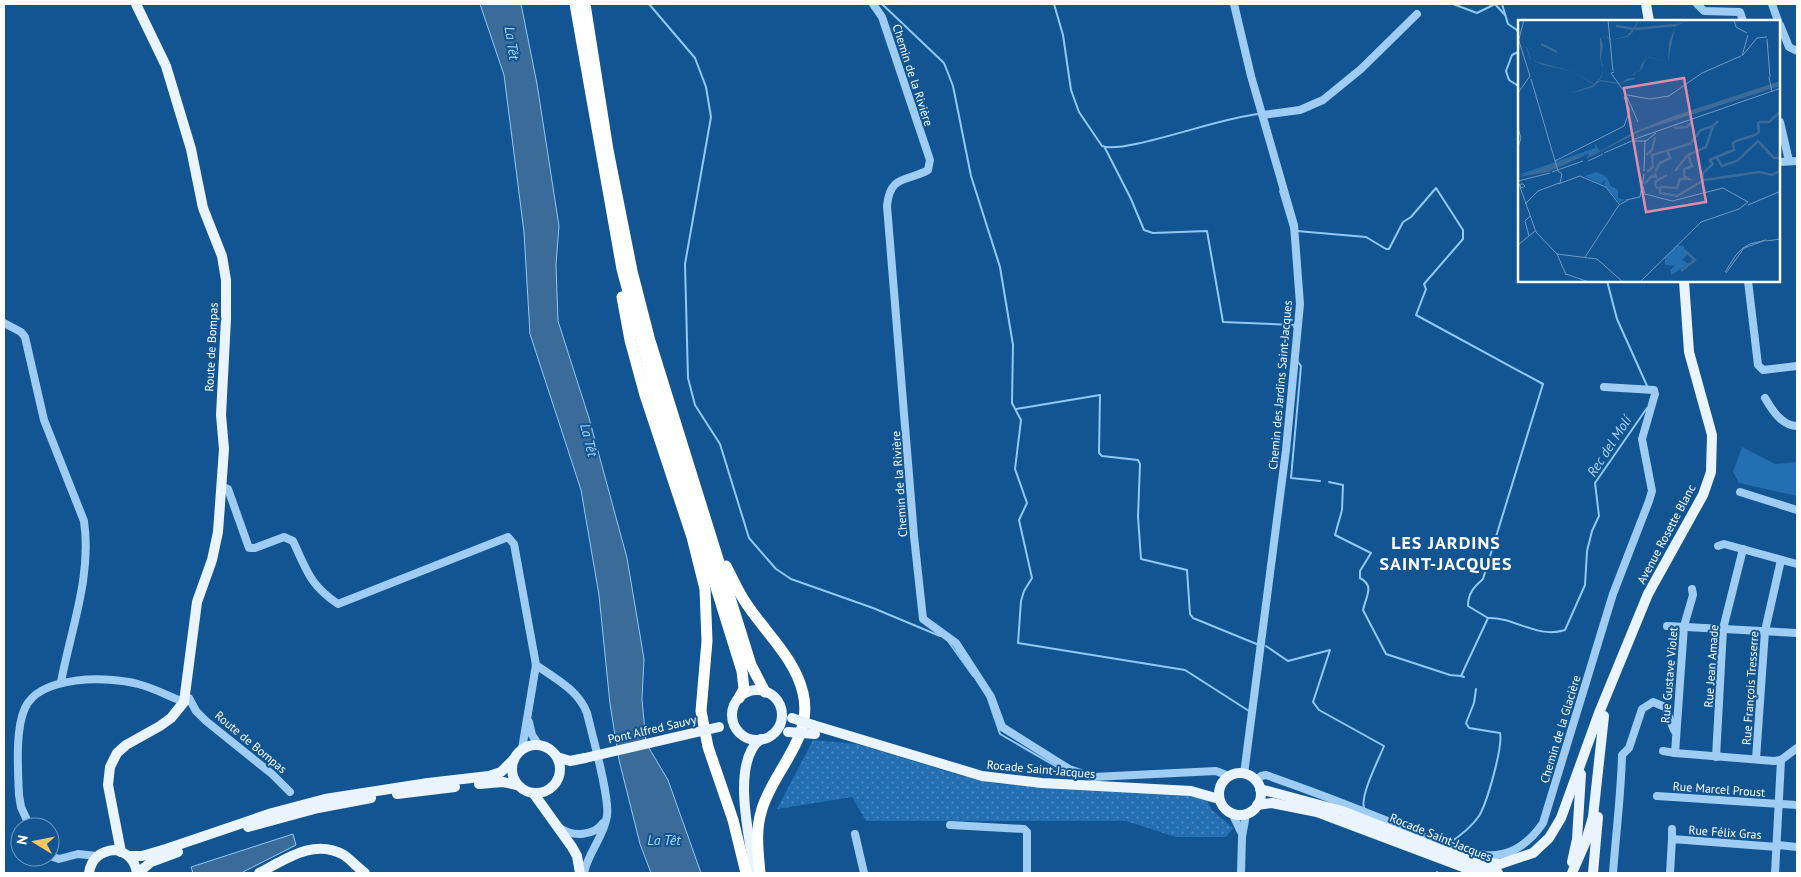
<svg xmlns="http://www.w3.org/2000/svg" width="1801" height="877" font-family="'PT Sans',sans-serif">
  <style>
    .green { fill: url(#green-dots) }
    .pitch { fill: #246fb1 }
    .water { fill: #3b6b98; stroke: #91c8f5 }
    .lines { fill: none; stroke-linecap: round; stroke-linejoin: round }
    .stream { stroke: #91c8f5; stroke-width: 2 }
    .minor { stroke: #9fccf2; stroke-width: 8 }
    .major { stroke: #eaf4ff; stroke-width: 10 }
    .highway { stroke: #fff; stroke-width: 11 }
    .major-bridge { stroke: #eaf4ff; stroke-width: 10 }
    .labels { text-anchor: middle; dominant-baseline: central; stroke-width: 4; stroke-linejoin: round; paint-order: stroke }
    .street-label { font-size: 12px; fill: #fff; stroke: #125592 }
    .water-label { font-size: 14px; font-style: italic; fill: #abd5f9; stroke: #125592 }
    .district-label { font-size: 18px; font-weight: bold; letter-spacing: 1px; fill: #fff; stroke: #125592 }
    .inset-river { fill: none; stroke: #3b6b98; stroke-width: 2.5 }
    .inset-road { fill: none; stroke: #7199be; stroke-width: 1 }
    .view { fill: #e08cad; fill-opacity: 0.15; stroke: #e08cad; stroke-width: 2.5 }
    .inset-edge { fill: none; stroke: #fff; stroke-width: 2.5 }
  </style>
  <defs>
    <pattern id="green-dots" width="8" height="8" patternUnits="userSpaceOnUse" patternTransform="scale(1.25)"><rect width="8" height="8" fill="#246fb1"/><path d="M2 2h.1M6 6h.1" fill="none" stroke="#508cc1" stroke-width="1.8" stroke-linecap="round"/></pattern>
  </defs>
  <rect width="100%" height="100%" fill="#125592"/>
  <!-- green -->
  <path class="green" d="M813,740L857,744L962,776L999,784L1199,795L1207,799L1211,809L1233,828L1226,837H1176L1126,821H866L852,797L777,809Z"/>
  <!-- pitch -->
  <path class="pitch" d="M1742,447L1775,464L1797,462V496L1739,483L1733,472Z"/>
  <!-- water -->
  <g class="water">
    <path d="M480,4H521L537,84L559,226L556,265L558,321L589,418L627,558L644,659L642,699L646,743L668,780L701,873H651L640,844L619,760L610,704L599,595L581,490L530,334L524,232L504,75Z"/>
    <path d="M293,834L296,845L241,873H193L191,867Z"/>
  </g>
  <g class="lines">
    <!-- stream -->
    <g class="stream">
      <path d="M649,4L695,58L706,87L711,117L685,264L688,378L695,405L720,444L749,538L776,569L791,579L873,608L940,636"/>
      <path d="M882,4L944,63L953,86L971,176L1000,267L1013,345L1012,403L1021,420L1015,469L1027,503L1019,520L1032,578L1024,591L1021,601L1018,643L1185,670L1249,711"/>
      <path d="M1054,4L1063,35L1071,90L1079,112L1102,146C1124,155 1226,115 1260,114"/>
      <path d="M1453,4L1477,13L1495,4L1505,15"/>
      <path d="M1502,4L1508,24L1517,30L1520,37"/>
      <path d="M1520,51L1512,55L1506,71L1509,80L1520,87"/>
      <path d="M1105,148L1131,199L1144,230L1153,233L1207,231L1223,322L1295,325L1294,327"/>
      <path d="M1280,191L1292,231"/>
      <path d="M1297,231L1366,237L1386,249H1389L1403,222L1411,217L1436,188L1463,230V239L1424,284L1426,289L1416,315L1543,384L1483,579C1474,587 1468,593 1468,606L1488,618"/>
      <path d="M1607,281L1617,319L1648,388"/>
      <path d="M1298,362L1301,366L1291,478L1320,481"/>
      <path d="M1016,409L1100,395L1099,453L1102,456L1138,460L1140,464L1138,517L1141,559L1187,570L1190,614L1193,618L1259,645"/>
      <path d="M1329,482L1343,485L1342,510L1335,535L1371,553L1360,571V578C1375,586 1366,596 1363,610L1386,654L1450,675L1461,676"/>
      <path d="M948,641L973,676"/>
      <path d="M1266,646L1288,661L1330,650L1313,702L1319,710L1384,746C1379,759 1360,795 1364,808"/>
      <path d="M1464,677L1461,676L1488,618C1515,617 1537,639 1565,630L1585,585L1587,551L1592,531L1599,516L1595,483L1647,408"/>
      <path d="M987,696L1000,734L1057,767V773"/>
      <path d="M1448,844C1460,836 1471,828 1479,816C1487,803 1503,747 1500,733L1469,728L1466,723L1474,703L1476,689"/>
      <path d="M1437,873V872"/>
    </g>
    <!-- minor -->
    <g class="minor">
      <path d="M873,4L882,17L930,160L928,170C907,182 890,174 887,206L914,536L923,619L956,643L991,697L1002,727L1069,769L1093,777L1216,771L1229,776"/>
      <path d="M1234,4L1251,76L1294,225L1300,304L1286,450L1244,774"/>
      <path d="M1697,4L1704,11L1740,12L1743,21"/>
      <path d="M1772,4L1778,21"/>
      <path d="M1780,25L1789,47L1797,51"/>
      <path d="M1263,115L1300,110L1323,100L1361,69L1417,14"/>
      <path d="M1780,122L1789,161"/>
      <path d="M1780,162L1797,161"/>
      <path d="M1748,281L1758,365L1763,370L1797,366"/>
      <path d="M4,323L21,332L25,337L44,420L84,521C92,576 71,629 61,682"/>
      <path d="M1765,398C1772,410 1782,426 1797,426"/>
      <path d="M223,487L228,489L249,548H255L284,537L293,541C307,571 310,585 338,604L508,537L514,544L536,665L522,749"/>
      <path d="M1740,492L1797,510"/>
      <path d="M1718,546L1724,544L1797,564"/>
      <path d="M1692,589L1693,595L1684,626L1675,753L1774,761L1781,760L1797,748"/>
      <path d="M1667,626L1797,633"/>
      <path d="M536,665C556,679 578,690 587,713C592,735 610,797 607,816C604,837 588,852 584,873"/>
      <path d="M185,696L189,698L196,711L206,721L272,774L290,792"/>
      <path d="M529,722L532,735L539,745"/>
      <path d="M1663,751L1675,753"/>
      <path d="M1716,757L1723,629L1743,549"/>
      <path d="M1756,759L1765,631L1781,560"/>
      <path d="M1256,782L1261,776L1266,775C1306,789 1346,804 1385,820C1416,833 1452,852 1486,855C1511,857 1530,842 1543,823L1613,594L1649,501L1652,491L1642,439L1655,394L1654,390L1604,387"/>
      <path d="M1657,796L1797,805"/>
      <path d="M1232,813L1241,832"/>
      <path d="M950,825L1024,829L1027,832V873"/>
      <path d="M30,827L21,807L19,795C18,771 15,729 25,708C40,675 108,676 138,684C154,688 168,696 184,702"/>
      <path d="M560,828C573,837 594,836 603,823"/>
      <path d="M855,834L864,873"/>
      <path d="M1672,839V829"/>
      <path d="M1777,845L1797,847"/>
      <path d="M50,856L59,859L78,854L97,856"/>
      <path d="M1241,873L1242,837L1246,814"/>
      <path d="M1613,873C1616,833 1621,795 1622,755L1629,748L1642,709L1653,702L1665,707L1674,730"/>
      <path d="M1670,873L1672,839L1777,847"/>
      <path d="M1775,873L1781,760"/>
    </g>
    <!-- major -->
    <g class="major">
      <path d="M1646,4L1649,21"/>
      <circle cx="757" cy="715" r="25"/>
      <path d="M813,725L982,776L1042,783L1191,791L1219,799"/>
      <circle cx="536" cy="769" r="24"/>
      <path d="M557,757L570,761L585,758"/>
      <circle cx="1240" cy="794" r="21"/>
      <path d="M479,784L503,782L517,785"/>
      <path d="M1260,789L1342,811L1436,848"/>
      <path d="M397,794L455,787"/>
      <path d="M534,794L572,847L577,856L580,873"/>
      <path d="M1257,805L1272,803L1317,812L1479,873"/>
      <path d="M248,827L318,808L371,798"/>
      <path d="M1429,846L1477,862L1500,864L1533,853L1549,838L1561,818L1599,713L1648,594L1703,495L1711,472L1712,435L1689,352L1684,281"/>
      <path d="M121,852L108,785L110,767L117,753L126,745L160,726L171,718L184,702L197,602L212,560L218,532L224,449L221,415L226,319V280L222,256L203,208L191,149L166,66L136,4"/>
      <path d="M129,856H142L166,849L272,813L325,799L428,783L489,776L501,772L514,759"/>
      <path d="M1572,862L1577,839L1581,774"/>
      <path d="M1479,866L1498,873"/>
      <path d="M89,873C91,859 100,851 115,850C128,853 135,860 137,873"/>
      <path d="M138,873L151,862L178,852"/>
      <path d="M259,873C286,859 314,838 344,855C351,860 358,868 365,873"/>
      <path d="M755,873C750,841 730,761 761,739"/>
      <path d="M1572,873L1586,841L1593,817L1604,716"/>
      <path d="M1593,873L1598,817"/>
    </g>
    <!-- highway -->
    <g class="highway">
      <path d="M575,4L622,269L654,388L742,671L744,689L739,698"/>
      <path d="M585,4L608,150L632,271L650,341L751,665L765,692"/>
      <path d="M622,297L630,340L645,395L692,537L705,589L707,641L701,711L708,747L733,820L746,873"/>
      <path d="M726,566C733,579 739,594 748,606C767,634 795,659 803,693C814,738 774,769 762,809C755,830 758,851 760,873"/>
    </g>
    <!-- major-bridge -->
    <g class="major-bridge">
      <path d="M792,718L813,725"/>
      <path d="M788,732L815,734"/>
      <path d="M585,758L719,727"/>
    </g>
  </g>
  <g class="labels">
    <!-- street labels -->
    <g class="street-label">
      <text transform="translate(913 75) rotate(72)">Chemin de la Rivière</text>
      <text transform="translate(211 347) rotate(-87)">Route de Bompas</text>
      <text transform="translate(1280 385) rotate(-85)">Chemin des Jardins Saint-Jacques</text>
      <text transform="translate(899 484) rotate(-94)">Chemin de la Rivière</text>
      <text transform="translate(1666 534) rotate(-62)">Avenue Rosette Blanc</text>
      <text transform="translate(1711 666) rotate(-86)">Rue Jean Amade</text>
      <text transform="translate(1669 675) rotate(-85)">Rue Gustave Violet</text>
      <text transform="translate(1750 688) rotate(-86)">Rue François Tresserre</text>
      <text transform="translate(652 729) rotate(-13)">Pont Alfred Sauvy</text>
      <text transform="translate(1560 729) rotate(-73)">Chemin de la Glacière</text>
      <text transform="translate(251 742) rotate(40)">Route de Bompas</text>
      <text transform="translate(1041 769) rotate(5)">Rocade Saint-Jacques</text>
      <text transform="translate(1719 789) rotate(4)">Rue Marcel Proust</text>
      <text transform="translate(1725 832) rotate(4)">Rue Félix Gras</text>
      <text transform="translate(1441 837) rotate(22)">Rocade Saint-Jacques</text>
    </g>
    <!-- water labels -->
    <g class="water-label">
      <text transform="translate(512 43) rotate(81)">La Têt</text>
      <text transform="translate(589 440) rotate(76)">La Têt</text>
      <text transform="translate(1609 446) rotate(-57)">Rec del Molí</text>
      <text x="664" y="840">La Têt</text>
    </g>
    <!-- district labels -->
    <g class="district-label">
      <text x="1446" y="542">LES JARDINS<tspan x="1446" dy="21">SAINT-JACQUES</tspan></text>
    </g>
  </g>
  <!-- overview -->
  <g transform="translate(1518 20)">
    <rect width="262" height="262" fill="#125592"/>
    <path d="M77,124L82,131L53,138L22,152L0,155L77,128ZM78,152L86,155L89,158L93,166L100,170V178L107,180L101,182L86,164L88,159L83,164L67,156ZM160,225L166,226V230L171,233L164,240L171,244L153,255L152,250L157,246L147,245V237Z" fill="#246fb1"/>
    <path d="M121,0L115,12L112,15L109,17L105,18L92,20L90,19L88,16L83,18L85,26L83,38L85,46L84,57L80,61L83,60L102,63L111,58H117L115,54L122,50L123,45L129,37H131L150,42L151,22L157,7L158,5L169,0L157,7L150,42L129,37L123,50L116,54L117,59L100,64L82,61L75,67L62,71L53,73L76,65L56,52L26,45L13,40L12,39L8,27L1,29H0L9,27L13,40L56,52L76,64L83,57L85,48L82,38V18L89,16L93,20L109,16ZM262,61V66L123,111L68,139L72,133L30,152L0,157L53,138L84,130L116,112L150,98Z" fill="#3b6b98"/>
    <path class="inset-river" d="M98,6L116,9M117,9L158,5M23,24L39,32M241,102H251L263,91M156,108L169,107L174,102M128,135L134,130L137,117M199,138L204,146L219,141L240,121L256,138H263M191,140L216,130L215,123L218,121L237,115L241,112L240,102M157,151L169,136M129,152L135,147L134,135L172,124L183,110L195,106L200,101M137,152L142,143L152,138L150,132M184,161L185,153L195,144L191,140M126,164L134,156L138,157L137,153M137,166L138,161L149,155M137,167L142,168V173L159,176L186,160L242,152L254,155L263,150M142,167L159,168L162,159H171L166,156V149L174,146L170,135L188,127L195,106M163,251L177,240L166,230"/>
    <path class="inset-road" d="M90,0L95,51M216,0L218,7L229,13M0,18L12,56L0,73M1,19L6,0M249,19L252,57M225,35L239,18L249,17M224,36L230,15M96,52L93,53L108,74M251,57L254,72M13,59L40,151L44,154L42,163M109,75L132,79L151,76L184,53L223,36M109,77L120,102M0,108L3,118L0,127M114,120L263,68M115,121H128L138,113M86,133L116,120M37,141L106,106L112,90L106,77M70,141L85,134M126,151L127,120M34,152L65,141M0,161L32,153M1,164L18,212L39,234L48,255M40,164L62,156L88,167L101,184M0,165L3,164H5L7,166L4,168L2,166V165L1,164M125,166L127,174L154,181L205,168L230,182M108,180L122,177L126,154M7,184L20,171L41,163M230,185L263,171M11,216L7,201L12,196M248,221L263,219M0,225L17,211M39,234L79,239L105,262M67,237L101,185L110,180M207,252L218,235L225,228L232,224L248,220L226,228L208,253M48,254L71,262M122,262L183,202L221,189L230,182"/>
    <path class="view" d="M166,58L188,182L128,192L106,68Z"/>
    <rect width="262" height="262" class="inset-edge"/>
  </g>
  <!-- border -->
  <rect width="1801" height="877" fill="none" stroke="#ffffff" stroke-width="10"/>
  <!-- north arrow -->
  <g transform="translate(35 842) rotate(280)"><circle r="24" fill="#125592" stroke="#7199be"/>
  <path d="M0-4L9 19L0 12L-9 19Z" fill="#ffc460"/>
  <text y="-8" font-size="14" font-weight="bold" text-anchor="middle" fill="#ffffff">N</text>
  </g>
</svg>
